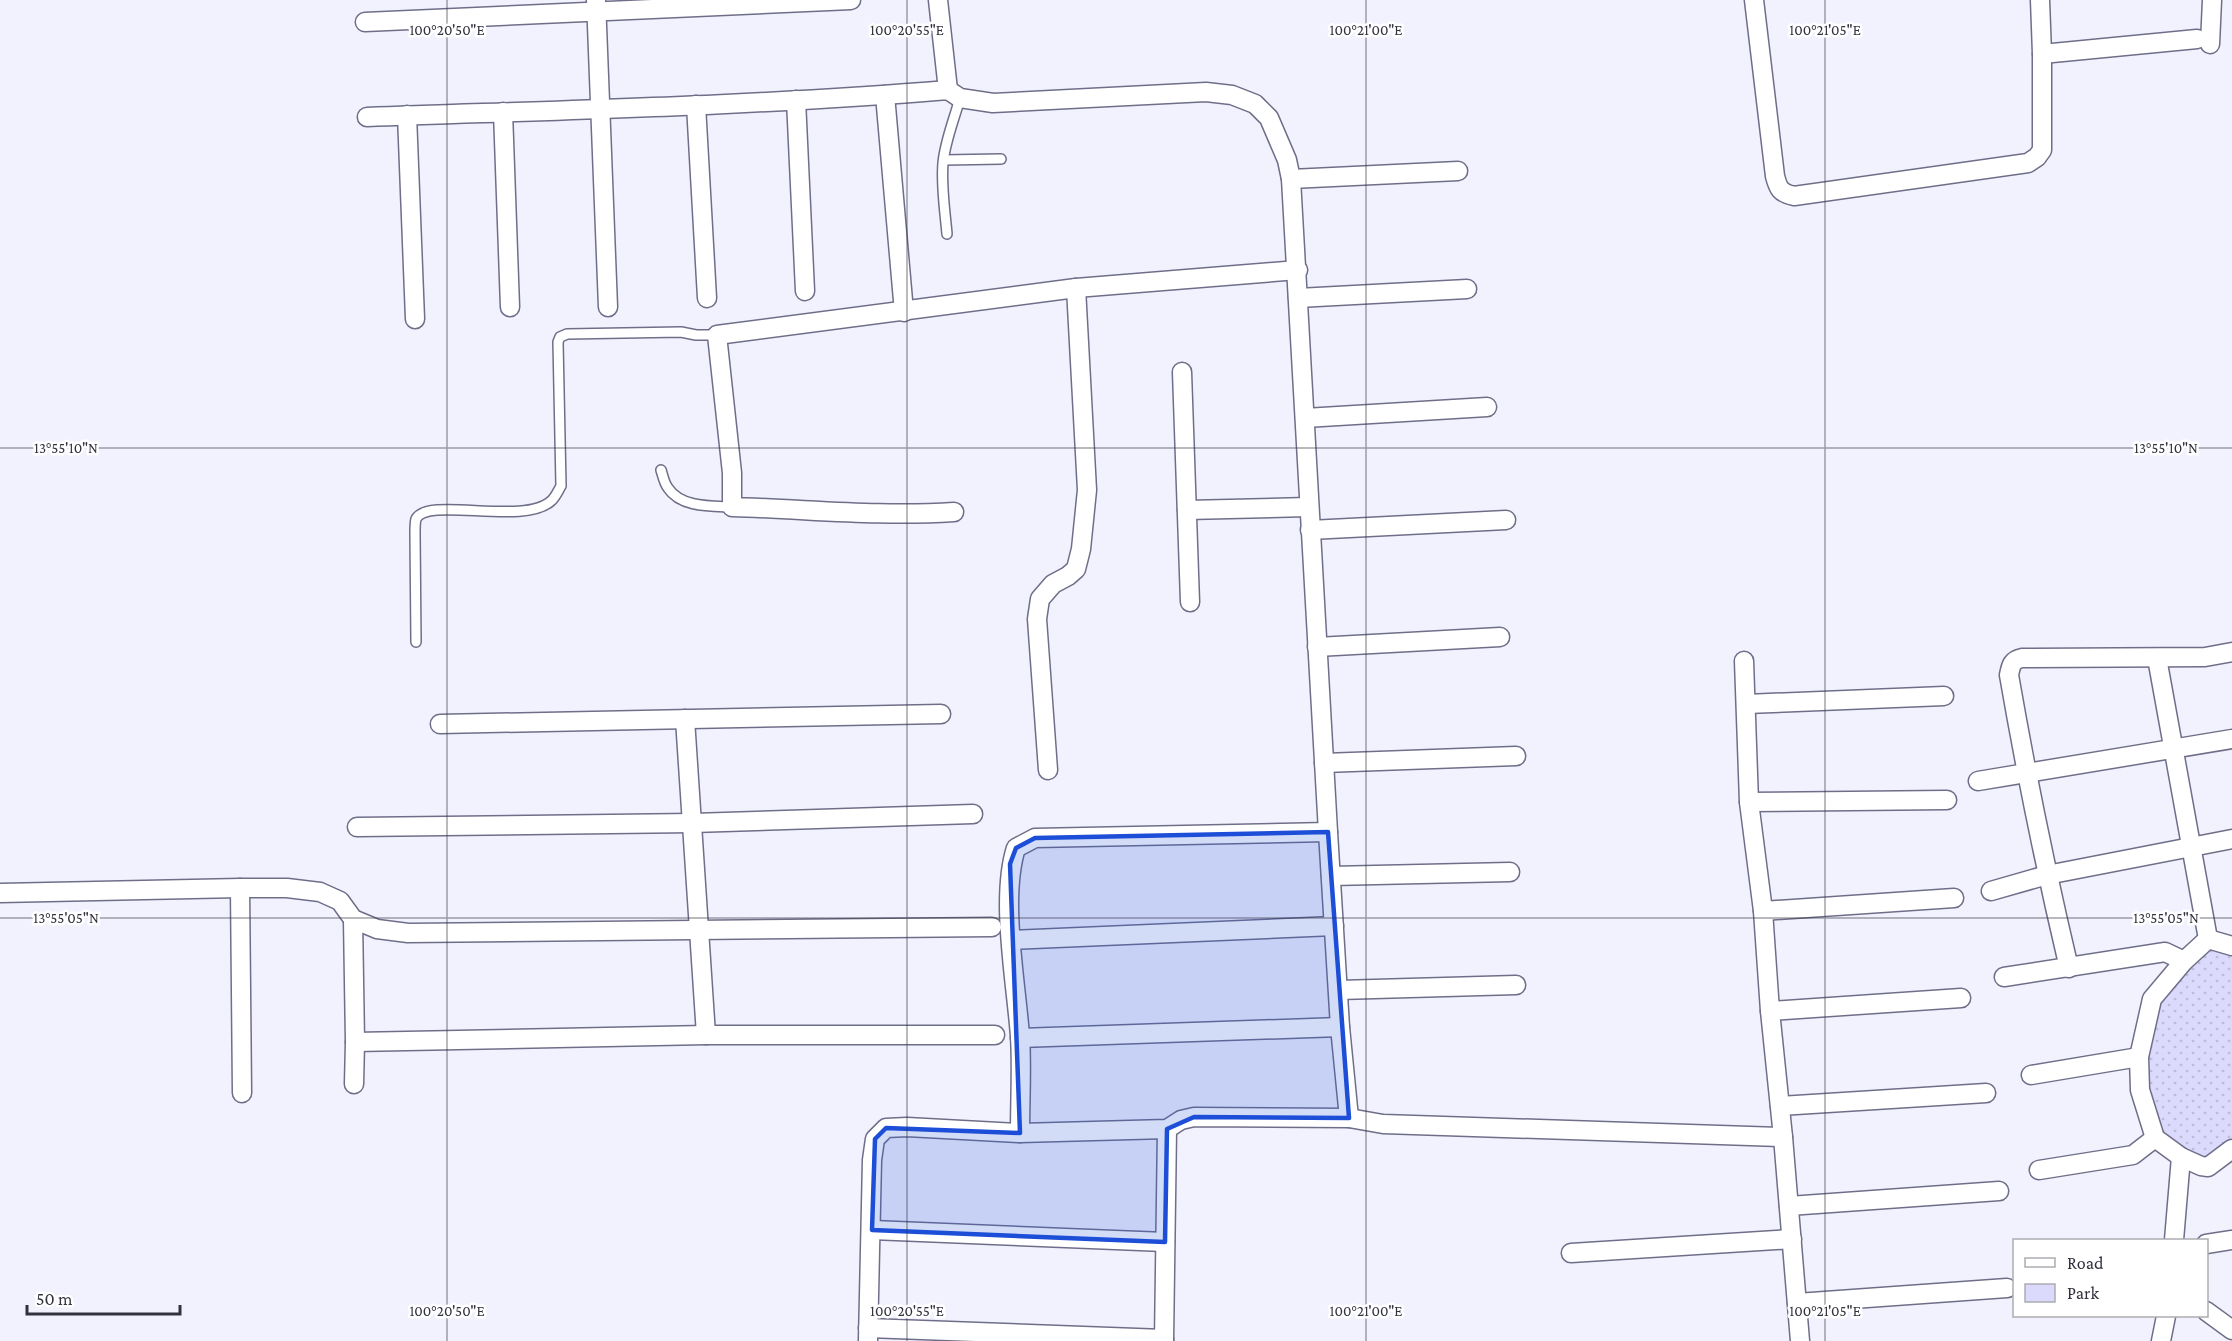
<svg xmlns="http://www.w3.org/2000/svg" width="2232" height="1341" font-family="'Crimson Pro',serif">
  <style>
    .green { fill: url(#green-dots) }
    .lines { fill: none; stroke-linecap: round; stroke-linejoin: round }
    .lane-casing { stroke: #6f6e89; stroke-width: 12 }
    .street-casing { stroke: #6f6e89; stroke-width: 21 }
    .lane { stroke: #fff; stroke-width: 9 }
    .street { stroke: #fff; stroke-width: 18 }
    .marked { fill: #1d4ed8; fill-opacity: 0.2; stroke: #1d4ed8; stroke-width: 4.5; stroke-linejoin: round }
    .ticks { fill: none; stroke: #32323e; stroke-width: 1.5; stroke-opacity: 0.45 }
    .ticks-label { font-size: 15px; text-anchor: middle; fill: #32323e; stroke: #fff; stroke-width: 5; stroke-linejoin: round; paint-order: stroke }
  </style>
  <defs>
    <pattern id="green-dots" width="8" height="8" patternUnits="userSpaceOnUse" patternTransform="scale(1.5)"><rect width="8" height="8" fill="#dbdafc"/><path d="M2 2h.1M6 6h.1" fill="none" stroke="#bcbcd9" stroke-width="1.8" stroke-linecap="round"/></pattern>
  </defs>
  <rect width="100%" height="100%" fill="#f2f2fe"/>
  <!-- green -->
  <path class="green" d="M2208,939L2232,946V1149L2208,1167L2155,1138L2139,1057L2152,999Z"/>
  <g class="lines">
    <!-- lane casing -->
    <g class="lane-casing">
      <g id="lane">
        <path d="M944,160L1001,159"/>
        <path d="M947,234C945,211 941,186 943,163C945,141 954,120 960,98"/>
        <path d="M661,470C663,476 664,483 668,488C681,508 712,506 732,507"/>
        <path d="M416,642L415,533C415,529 415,522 416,519C427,496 524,526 551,501C555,498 558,491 561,486L558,342L560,337L567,334L681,332L696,335H717"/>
      </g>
    </g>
    <!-- street casing -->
    <g class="street-casing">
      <g id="street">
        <path d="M596,0L608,307"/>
        <path d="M938,0L948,90"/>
        <path d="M1754,0L1775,176C1778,188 1780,193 1794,196L2028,163L2037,157L2042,150V54"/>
        <path d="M2040,0L2042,54L2197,39"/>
        <path d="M365,22L851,0"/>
        <path d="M2210,44L2212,0"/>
        <path d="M885,95L904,312"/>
        <path d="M796,100L805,291"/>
        <path d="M696,105L707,298"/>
        <path d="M503,112L510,307"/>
        <path d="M407,115L415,319"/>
        <path d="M367,117C561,110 755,106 948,90L960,98L993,103L1206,92L1232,95L1255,104L1269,118L1287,160L1291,179L1328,832L1340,1027L1349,1118"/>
        <path d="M1291,179L1458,171"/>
        <path d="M1298,298L1467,289"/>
        <path d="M1182,372L1190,602"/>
        <path d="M1305,418L1487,407"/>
        <path d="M1187,510L1308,507"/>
        <path d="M954,512C878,517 808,509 732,507V473L717,335L1076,288L1298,270"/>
        <path d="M1310,530L1506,520"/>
        <path d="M1317,647L1500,637"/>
        <path d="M2157,658L2208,939"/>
        <path d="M1744,661L1749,802L1763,911L1770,1011L1783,1137L1800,1341"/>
        <path d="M1746,704L1944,696"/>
        <path d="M685,719L706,1035"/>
        <path d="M440,724L941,714"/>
        <path d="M1324,763L1516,756"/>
        <path d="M1048,770L1037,619L1040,599L1053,584L1068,576L1076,569L1081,549L1087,490L1076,288"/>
        <path d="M1978,781L2232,739"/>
        <path d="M1749,802L1947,800"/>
        <path d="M357,827L693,823L973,814"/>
        <path d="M1331,876L1510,872"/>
        <path d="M240,888L242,1093"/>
        <path d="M1991,891L2047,875L2232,839"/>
        <path d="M0,893L240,888H287L320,892L340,901L353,919L377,929L408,933L992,927"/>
        <path d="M1763,911L1954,898"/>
        <path d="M353,919L355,1042L354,1084"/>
        <path d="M1012,940L1334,926"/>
        <path d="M2232,946L2208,939L2184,961L2152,999L2139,1057L2140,1090L2155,1138L2181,1157L2201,1166L2208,1167L2232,1149"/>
        <path d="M2069,968C2046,871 2026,773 2009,675C2011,665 2012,660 2022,658L2205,657L2232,652"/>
        <path d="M2004,977L2165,952L2184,961"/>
        <path d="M1339,990L1516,985"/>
        <path d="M1770,1011L1961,998"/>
        <path d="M1020,1038L1340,1027"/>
        <path d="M355,1042L706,1035H995"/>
        <path d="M2031,1075L2139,1057"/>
        <path d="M1780,1106L1986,1093"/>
        <path d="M1020,1133C1020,1100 1022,1068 1020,1036C1016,982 1000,898 1016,848L1035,838L1328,832"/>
        <path d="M2039,1170L2133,1155L2155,1138"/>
        <path d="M1789,1206L1999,1191"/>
        <path d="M872,1230L1165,1242"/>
        <path d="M2174,1240L2181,1157"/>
        <path d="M2206,1244L2232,1240"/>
        <path d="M1571,1253L1792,1239"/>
        <path d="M1797,1303L2007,1288"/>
        <path d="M2206,1311L2232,1330"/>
        <path d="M868,1328L1164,1339"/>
        <path d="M868,1341L872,1160L875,1139L886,1128L907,1127L1020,1133L1167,1129L1181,1120L1194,1117L1349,1118L1383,1124L1783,1137"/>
        <path d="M1164,1341L1167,1129"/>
        <path d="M2161,1341L2166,1316"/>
      </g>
    </g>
    <!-- lane -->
    <use href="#lane" class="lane"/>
    <!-- street -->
    <use href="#street" class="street"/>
  </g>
  <!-- marked area -->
  <path class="marked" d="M1328,832L1349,1118L1194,1117L1167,1129L1165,1242L872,1230L875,1139L886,1128L1020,1133L1010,864L1016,848L1035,838Z"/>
  <!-- ticks -->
  <path class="ticks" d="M447,0V1341M907,0V1341M1366,0V1341M1825,0V1341M0,448H2232M0,918H2232"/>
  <g class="ticks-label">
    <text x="447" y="35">100°20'50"E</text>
    <text x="907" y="35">100°20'55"E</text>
    <text x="1366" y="35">100°21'00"E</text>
    <text x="1825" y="35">100°21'05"E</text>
    <text x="66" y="453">13°55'10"N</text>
    <text x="2166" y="453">13°55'10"N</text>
    <text x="66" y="923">13°55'05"N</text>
    <text x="2166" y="923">13°55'05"N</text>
    <text x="447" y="1316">100°20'50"E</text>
    <text x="907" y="1316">100°20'55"E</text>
    <text x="1366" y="1316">100°21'00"E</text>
    <text x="1825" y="1316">100°21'05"E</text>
  </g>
  <!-- legend -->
  <rect x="2013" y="1239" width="195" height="78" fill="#ffffff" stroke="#adadb2" stroke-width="1.5"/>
  <rect x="2025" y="1258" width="30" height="9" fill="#ffffff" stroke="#adadb2" stroke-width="1.5"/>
  <text x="2067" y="1269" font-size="18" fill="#32323e">Road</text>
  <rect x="2025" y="1284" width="30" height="18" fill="#dbdafc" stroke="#adadb2" stroke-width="1.5"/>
  <text x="2067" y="1299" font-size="18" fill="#32323e">Park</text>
  <!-- scale -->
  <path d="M27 1305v9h153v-9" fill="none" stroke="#32323e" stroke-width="3"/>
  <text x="36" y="1305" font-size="18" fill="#32323e" stroke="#ffffff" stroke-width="4.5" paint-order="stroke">50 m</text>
</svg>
